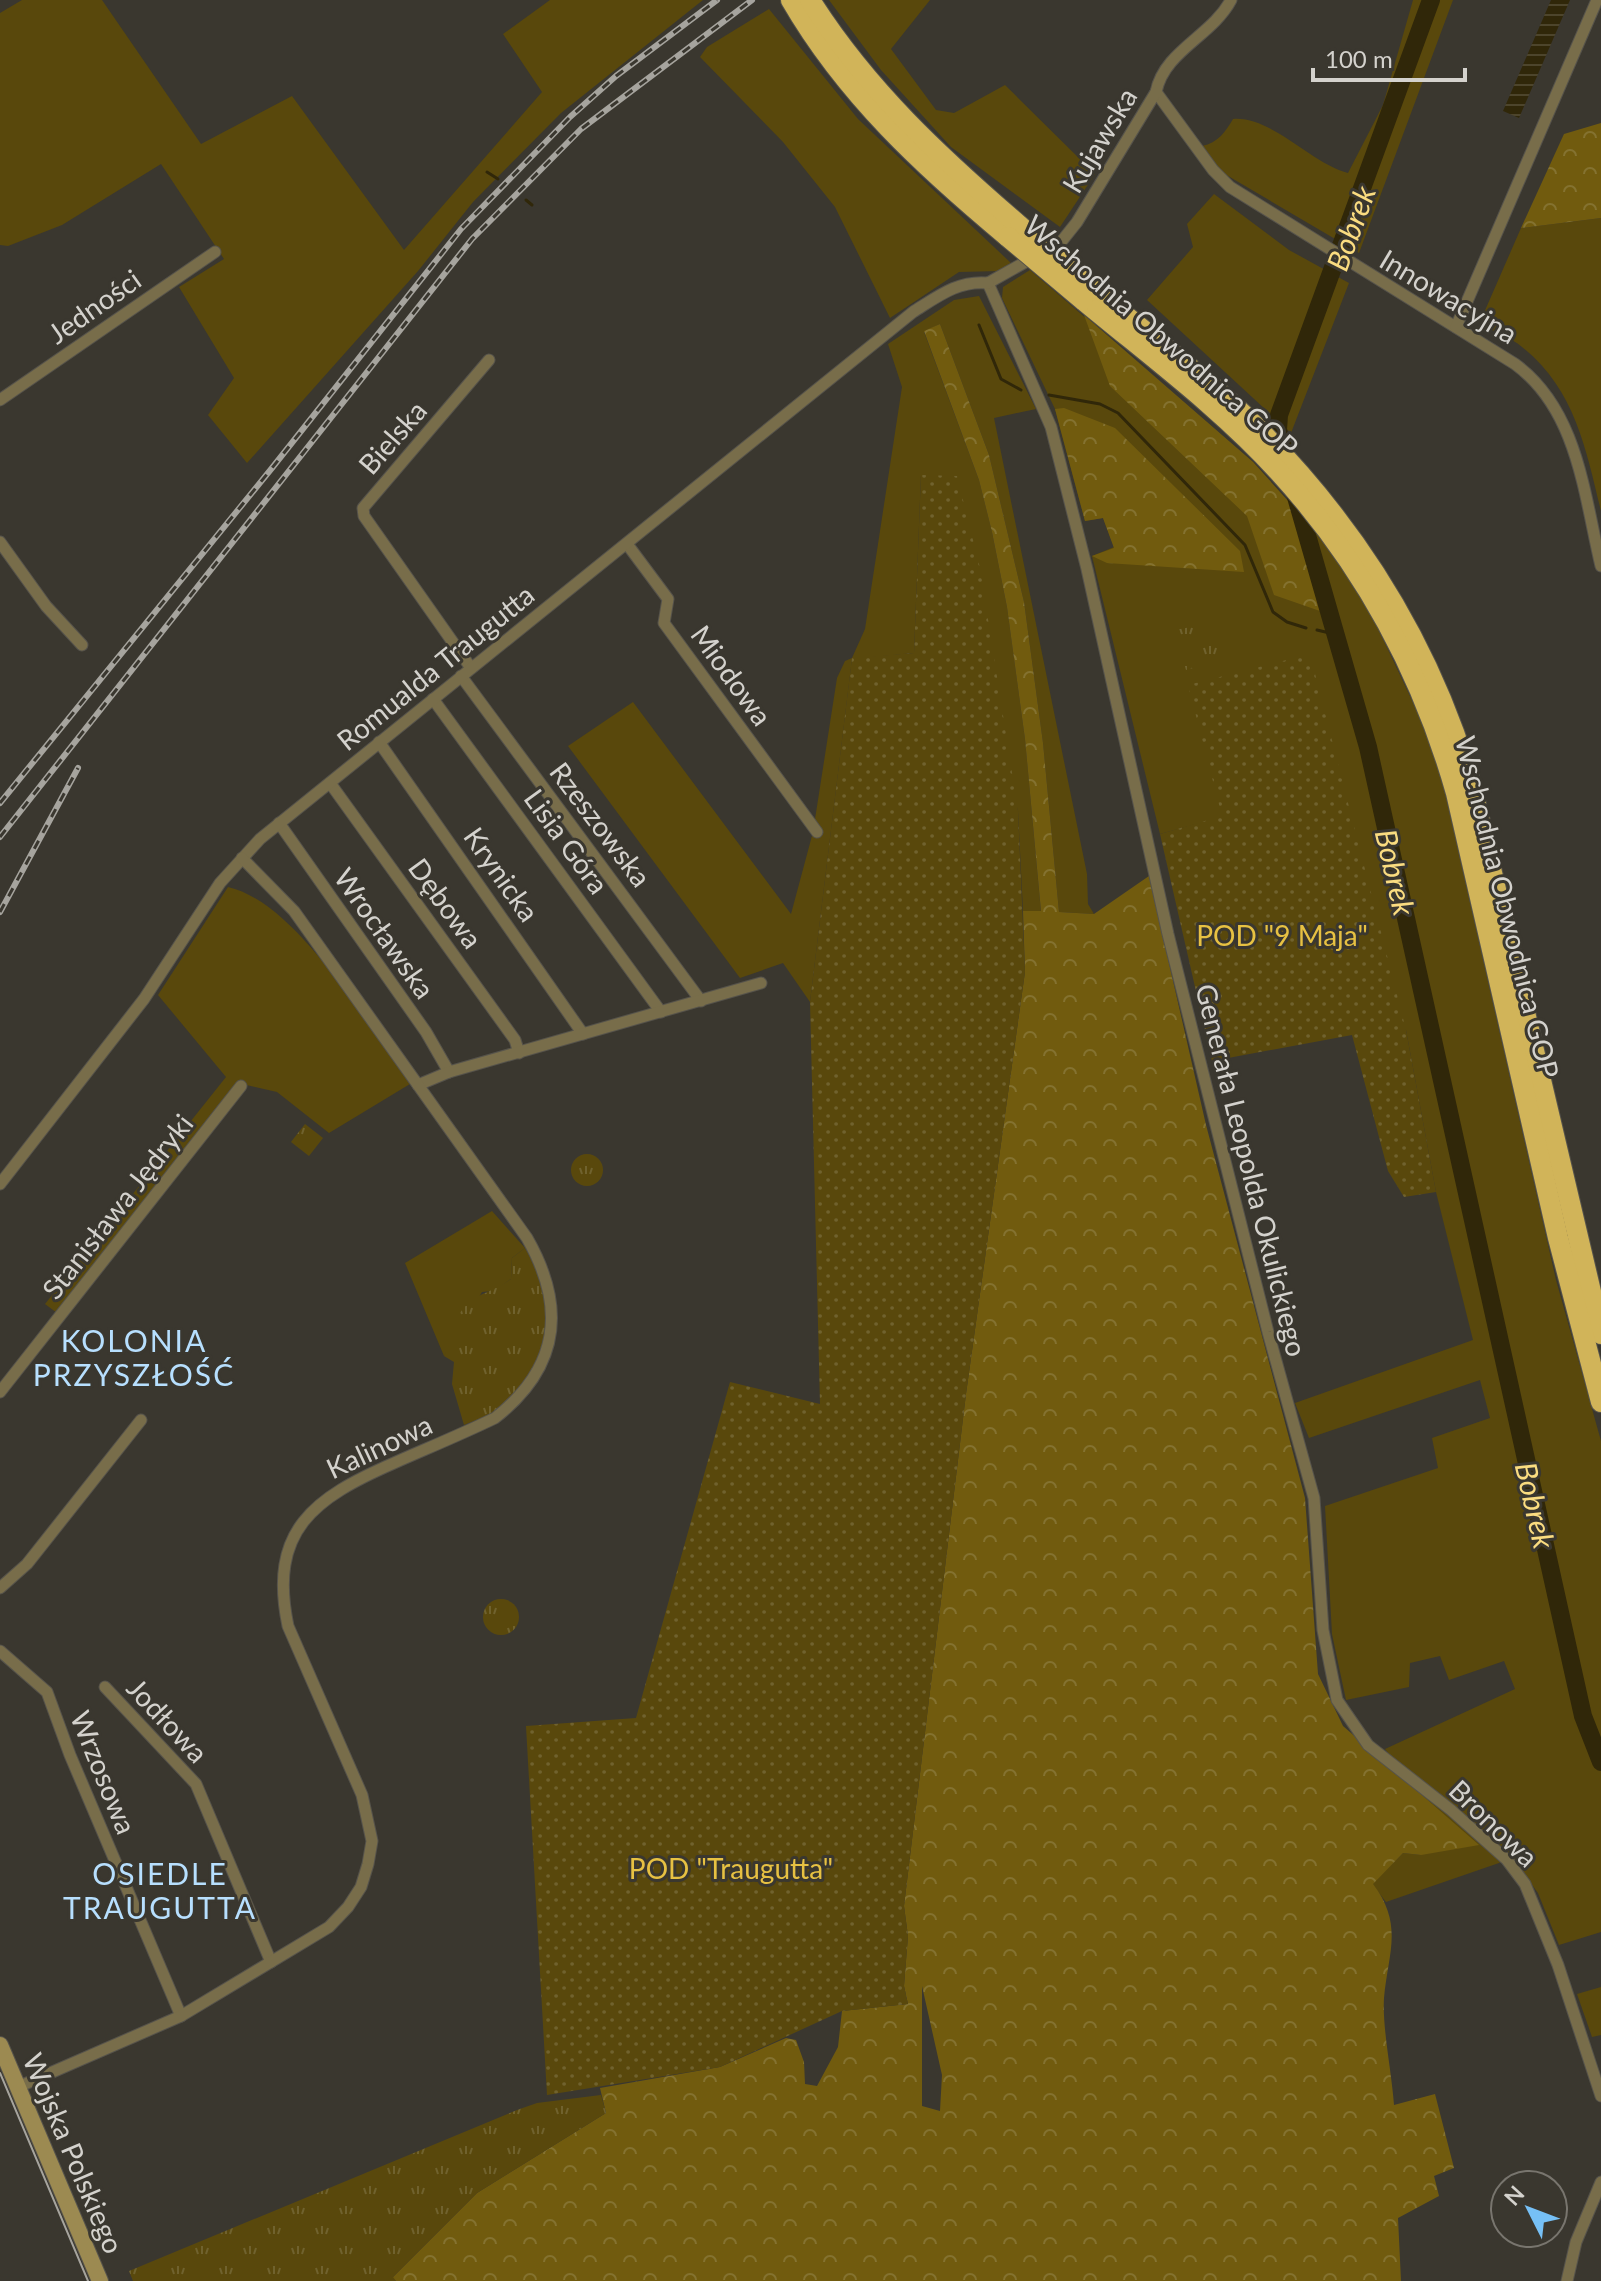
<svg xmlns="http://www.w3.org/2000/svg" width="1601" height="2281" font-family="Lato,sans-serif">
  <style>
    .grass { fill: #59480c }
    .forest { fill: url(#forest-crowns); fill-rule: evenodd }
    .park { fill: url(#park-tufts) }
    .garden { fill: url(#garden-dots) }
    .water { fill: url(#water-rules) }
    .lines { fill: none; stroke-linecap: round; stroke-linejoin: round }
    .stream { stroke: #302709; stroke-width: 3 }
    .river { stroke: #302709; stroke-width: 18 }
    .minor-casing { stroke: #56534b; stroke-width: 13 }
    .secondary-casing { stroke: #56534b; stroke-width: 18 }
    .motorway-casing { stroke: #56534b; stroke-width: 22 }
    .minor { stroke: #786d4a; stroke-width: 11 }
    .secondary { stroke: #9c8a51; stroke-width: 16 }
    .motorway { stroke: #d1b459; stroke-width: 20 }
    .tram { stroke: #a6a49e; stroke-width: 2 }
    .rail-casing { stroke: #a6a49e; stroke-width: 6 }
    .rail { stroke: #3a372f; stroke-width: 3; stroke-dasharray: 9; stroke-linecap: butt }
    .motorway-bridge-casing { stroke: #56534b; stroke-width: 22; stroke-linecap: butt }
    .motorway-bridge { stroke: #d1b459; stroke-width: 20 }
    .labels { text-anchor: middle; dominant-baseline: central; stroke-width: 6; stroke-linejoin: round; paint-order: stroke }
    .street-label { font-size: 28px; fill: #d4d2cd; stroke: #3a372f }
    .park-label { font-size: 28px; fill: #e7c142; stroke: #3a372f }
    .water-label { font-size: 30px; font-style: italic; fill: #fadc80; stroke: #3a372f }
    .neighbourhood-label { font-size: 30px; letter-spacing: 2px; fill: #b7dffe; stroke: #3a372f }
  </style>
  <defs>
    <pattern id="forest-crowns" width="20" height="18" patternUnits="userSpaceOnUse" patternTransform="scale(2)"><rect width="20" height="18" fill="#715b0e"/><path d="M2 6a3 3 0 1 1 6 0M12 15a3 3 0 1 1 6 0" fill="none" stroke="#847230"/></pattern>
    <pattern id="park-tufts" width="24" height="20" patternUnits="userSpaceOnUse" patternTransform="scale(2)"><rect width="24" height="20" fill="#59480c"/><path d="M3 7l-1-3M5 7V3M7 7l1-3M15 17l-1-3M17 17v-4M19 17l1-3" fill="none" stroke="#70622e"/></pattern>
    <pattern id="garden-dots" width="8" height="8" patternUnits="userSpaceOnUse" patternTransform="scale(2)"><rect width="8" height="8" fill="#59480c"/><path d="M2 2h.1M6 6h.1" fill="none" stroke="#70622e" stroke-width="1.8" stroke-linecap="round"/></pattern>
    <pattern id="water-rules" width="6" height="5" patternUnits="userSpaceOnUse" patternTransform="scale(2)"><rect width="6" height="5" fill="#302709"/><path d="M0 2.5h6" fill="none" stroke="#4d452c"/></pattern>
  </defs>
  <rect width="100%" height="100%" fill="#3a372f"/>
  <!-- grass -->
  <g class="grass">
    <path d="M22,0H102L201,144L292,96L404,250L542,92L503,34L550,0H703L561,113L473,202L418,271L247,463L208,415L234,378L179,287L224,259L161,164L62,225L8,246L0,245V13Z"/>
    <path d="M829,0H930L891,49L936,110L954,113L1005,85L1095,174L1060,227L951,147L881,70Z"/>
    <path d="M1413,0H1453L1359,253L1223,173L1202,146C1218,143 1226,131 1233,119C1272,116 1310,163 1348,173L1383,105Z"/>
    <path d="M769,9L858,119L1011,263L1000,271L959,272L890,318L835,207L783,142L700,57L707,47Z"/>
    <path d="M1214,194L1289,250L1349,283L1291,433L1147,300L1193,247L1187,224Z"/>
    <path d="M1601,218V511C1586,450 1575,389 1522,347C1512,338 1496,333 1484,326L1483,315L1521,228Z"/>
    <path d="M1030,270L1253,462L1323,540L1366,603L1435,749L1556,1280L1601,1441V1932L1559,1945L1538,1893L1510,1855L1499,1863L1386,1902L1372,1884L1403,1853L1421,1855L1411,1783L1385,1749L1515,1689L1504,1661L1449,1680L1440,1656L1410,1663L1409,1687L1346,1700L1332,1634L1325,1506L1438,1468L1432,1438L1490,1418L1480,1380L1309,1438L1295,1403L1473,1340L1436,1192L1406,1030L1222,817L1160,834L1092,556L1114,547L1103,518L1085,521L1055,409L1002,298L1003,287Z"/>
    <path d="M979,296L1036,409L994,418L1087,874L1088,904L1094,914L1059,912L1043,743L1024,602L989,455L940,324L924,332L979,480L992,532L1007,607L1025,739L1041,912L1023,911L1018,811L921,475L914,653L852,659L810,1002L783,963L740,978L568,746L633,702L791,914L813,832L837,678L845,661L852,658L865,629L902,387L888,344L954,300Z"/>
    <path d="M228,887C298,903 368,1027 410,1084L329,1133L277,1092L238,1083L57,1313L45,1304L226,1077L158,995Z"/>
    <path d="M492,1211L525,1248L512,1258L511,1279L494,1291L482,1292L444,1356L405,1263Z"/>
    <path d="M1601,1987V2035L1592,2037L1577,1994Z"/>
  </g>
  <!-- forest -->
  <g class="forest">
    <path d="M1601,123V218L1521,228L1564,134Z"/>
    <path d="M1084,315L1253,462L1289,502L1320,611L1274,595L1247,516L1110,386Z"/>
    <path d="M940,324L989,455L1024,602L1043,743L1059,912L1094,914L1149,876L1206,1125L1305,1498L1318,1674L1343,1726L1479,1845L1421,1855L1403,1853L1373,1884C1404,1925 1388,1953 1384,1998C1382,2027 1392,2074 1394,2105L1435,2094L1454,2168L1434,2176L1439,2196L1398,2218L1401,2281H396L392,2278L477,2193L606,2113L600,2088L720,2067L786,2038L796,2040L804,2062L805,2084L817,2086L838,2047L842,2011L908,2004L904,1986L908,1936L904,1906L966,1394L1025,972L1023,911H1041L1025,739L1007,607L992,532L979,480L924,331ZM922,1986L942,2075L940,2111L922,2106Z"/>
    <path d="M1064,408L1115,428L1240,551L1244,572L1107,563L1092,556L1114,548L1103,518L1085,521L1055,409Z"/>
  </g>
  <!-- park -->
  <g class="park">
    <path d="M1202,625L1218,640L1221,660L1186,670L1175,630Z"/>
    <path d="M305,1124L323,1138L309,1156L291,1142Z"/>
    <circle cx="587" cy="1170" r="16"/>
    <path d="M525,1248C553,1297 555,1349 516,1392C511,1397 505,1405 499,1410C489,1416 475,1420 464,1425L452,1384L454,1362L444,1356L455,1332L453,1324C472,1290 482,1299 511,1279L512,1258Z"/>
    <circle cx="501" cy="1617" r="18"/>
    <path d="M601,2095L606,2113L477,2193L393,2277L396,2281H133L129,2271L517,2110L537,2103Z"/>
  </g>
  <!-- garden -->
  <g class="garden">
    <path d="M921,475L957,476L980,568L1018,811L1025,972L966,1394L904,1906L908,1936L904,1986L908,2004L842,2011L720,2067L547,2095L526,1726L636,1718L730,1382L820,1404L810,1002L852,658L914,653Z"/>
    <path d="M1310,654L1406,1030L1436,1192L1404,1197L1388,1171L1352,1035L1212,1061L1160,834L1222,816L1188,685Z"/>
  </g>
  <!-- water -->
  <path class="water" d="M1551,0H1570L1519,118L1503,111Z"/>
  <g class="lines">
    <!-- stream -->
    <g class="stream">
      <path d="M487,172L498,179"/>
      <path d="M526,200L532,205"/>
      <path d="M979,325L1001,379L1021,390"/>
      <path d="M1049,395L1100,404L1118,413L1245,545L1273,612L1287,622L1306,628"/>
      <path d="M1317,630L1334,634"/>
    </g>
    <!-- river -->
    <g class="river">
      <path d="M1287,461L1278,430L1279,415L1431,0"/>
      <path d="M1294,490L1368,747L1583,1716L1601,1762"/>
    </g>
    <!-- minor casing -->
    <g class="minor-casing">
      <g id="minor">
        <path d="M1156,92L1213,170L1230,187L1515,364C1578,410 1584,495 1601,566"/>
        <path d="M988,283L1051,427L1087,569L1168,934L1268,1332L1314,1498L1323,1630L1337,1700L1368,1745L1451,1810L1507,1860L1525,1884L1558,1965L1601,2096"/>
        <path d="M988,283L1061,242L1077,222L1156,92C1164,51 1212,36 1231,0"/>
        <path d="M1456,327L1597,0"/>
        <path d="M0,400L215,252"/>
        <path d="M0,542L46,606L82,645"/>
        <path d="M627,544L668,599L664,623L817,832"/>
        <path d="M471,668L364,516L363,508L489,360"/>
        <path d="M461,676L701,1001"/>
        <path d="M433,699L661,1012"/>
        <path d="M379,742L583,1034"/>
        <path d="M330,783L515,1040L519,1053"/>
        <path d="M279,823L426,1032L449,1072"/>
        <path d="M418,1085L449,1072L761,983"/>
        <path d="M0,1184L144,999L220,883L260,839L913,312C937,297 958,280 988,283"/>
        <path d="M0,1392L241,1086"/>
        <path d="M0,1588L27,1564L141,1420"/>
        <path d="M0,1651L47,1692L70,1755L181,2016"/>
        <path d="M105,1687L196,1784L271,1962"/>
        <path d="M18,2087L181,2016L329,1927L348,1907L361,1887L368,1864L372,1841L362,1795L288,1626C268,1530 314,1498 394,1463C428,1448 462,1434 495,1418C559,1368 567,1308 527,1238L294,911L242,858"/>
        <path d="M1567,2281L1576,2242L1601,2182"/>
      </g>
    </g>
    <!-- secondary casing -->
    <g class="secondary-casing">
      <path id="secondary" d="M0,2045L100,2281"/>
    </g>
    <!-- motorway casing -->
    <g class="motorway-casing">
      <g id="motorway">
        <path d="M791,0C846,95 924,167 1008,237"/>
        <path d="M810,0C867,90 940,157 1020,226"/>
        <path d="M1096,291C1145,333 1199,372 1246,417C1353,521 1431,643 1472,788L1601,1334"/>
        <path d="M1083,300C1149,355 1221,408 1279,472C1363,564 1422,673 1456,793L1558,1238L1601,1402"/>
      </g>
    </g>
    <!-- minor -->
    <use href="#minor" class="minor"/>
    <!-- secondary -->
    <use href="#secondary" class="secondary"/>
    <!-- motorway -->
    <use href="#motorway" class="motorway"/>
    <!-- tram -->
    <path class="tram" d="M0,2073L88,2281"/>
    <!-- rail casing -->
    <g class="rail-casing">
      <g id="rail">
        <path d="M0,803L272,468L461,229L570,117L616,76L717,0"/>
        <path d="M0,837L472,239L581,129L752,0"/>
        <path d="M0,912L78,768"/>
      </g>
    </g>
    <!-- rail -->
    <use href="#rail" class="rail"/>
    <!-- motorway-bridge casing -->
    <g class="motorway-bridge-casing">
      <g id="motorway-bridge">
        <path d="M1020,226L1096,291"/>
        <path d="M1008,237L1083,300"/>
      </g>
    </g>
    <!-- motorway-bridge -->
    <use href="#motorway-bridge" class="motorway-bridge"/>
  </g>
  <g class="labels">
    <!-- street labels -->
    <g class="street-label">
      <text transform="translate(1099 140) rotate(-59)">Kujawska</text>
      <text transform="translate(1449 296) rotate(31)">Innowacyjna</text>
      <text transform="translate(94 306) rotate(-35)">Jedności</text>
      <text transform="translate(1162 335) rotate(41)">Wschodnia Obwodnica GOP</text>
      <text transform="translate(392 437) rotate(-49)">Bielska</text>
      <text transform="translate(435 667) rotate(-39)">Romualda Traugutta</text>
      <text transform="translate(732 675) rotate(54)">Miodowa</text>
      <text transform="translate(601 824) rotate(53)">Rzeszowska</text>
      <text transform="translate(567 841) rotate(54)">Lisia Góra</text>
      <text transform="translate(502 874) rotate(55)">Krynicka</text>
      <text transform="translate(446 903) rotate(54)">Dębowa</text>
      <text transform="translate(1508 907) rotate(76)">Wschodnia Obwodnica GOP</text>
      <text transform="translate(385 933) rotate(55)">Wrocławska</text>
      <text transform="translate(1252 1170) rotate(76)">Generała Leopolda Okulickiego</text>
      <text transform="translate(117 1206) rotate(-52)">Stanisława Jędryki</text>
      <text transform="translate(379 1446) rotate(-25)">Kalinowa</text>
      <text transform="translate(168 1720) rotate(47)">Jodłowa</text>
      <text transform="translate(104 1772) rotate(68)">Wrzosowa</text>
      <text transform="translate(1494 1823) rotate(44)">Bronowa</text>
      <text transform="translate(74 2153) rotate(67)">Wojska Polskiego</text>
    </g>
    <!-- park labels -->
    <g class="park-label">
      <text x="1282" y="935">POD "9 Maja"</text>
      <text x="731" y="1868">POD "Traugutta"</text>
    </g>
    <!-- water labels -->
    <g class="water-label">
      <text transform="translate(1350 228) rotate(-70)">Bobrek</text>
      <text transform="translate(1396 872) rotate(77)">Bobrek</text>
      <text transform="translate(1536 1505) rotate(77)">Bobrek</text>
    </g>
    <!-- neighbourhood labels -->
    <g class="neighbourhood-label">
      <text x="134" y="1340">KOLONIA<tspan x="134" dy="34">PRZYSZŁOŚĆ</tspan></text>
      <text x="160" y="1873">OSIEDLE<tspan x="160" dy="34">TRAUGUTTA</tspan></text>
    </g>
  </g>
  <!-- north arrow -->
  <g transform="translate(1529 2209) rotate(312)"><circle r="38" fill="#3a372f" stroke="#78756e" stroke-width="2"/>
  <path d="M0-6L14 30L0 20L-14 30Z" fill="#76c0f6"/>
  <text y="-12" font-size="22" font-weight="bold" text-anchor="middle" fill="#d4d2cd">N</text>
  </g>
  <!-- scale -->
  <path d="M1313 68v12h152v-12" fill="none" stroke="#d4d2cd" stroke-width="4"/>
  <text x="1325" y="68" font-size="24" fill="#d4d2cd" stroke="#3a372f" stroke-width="6" paint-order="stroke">100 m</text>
</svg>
